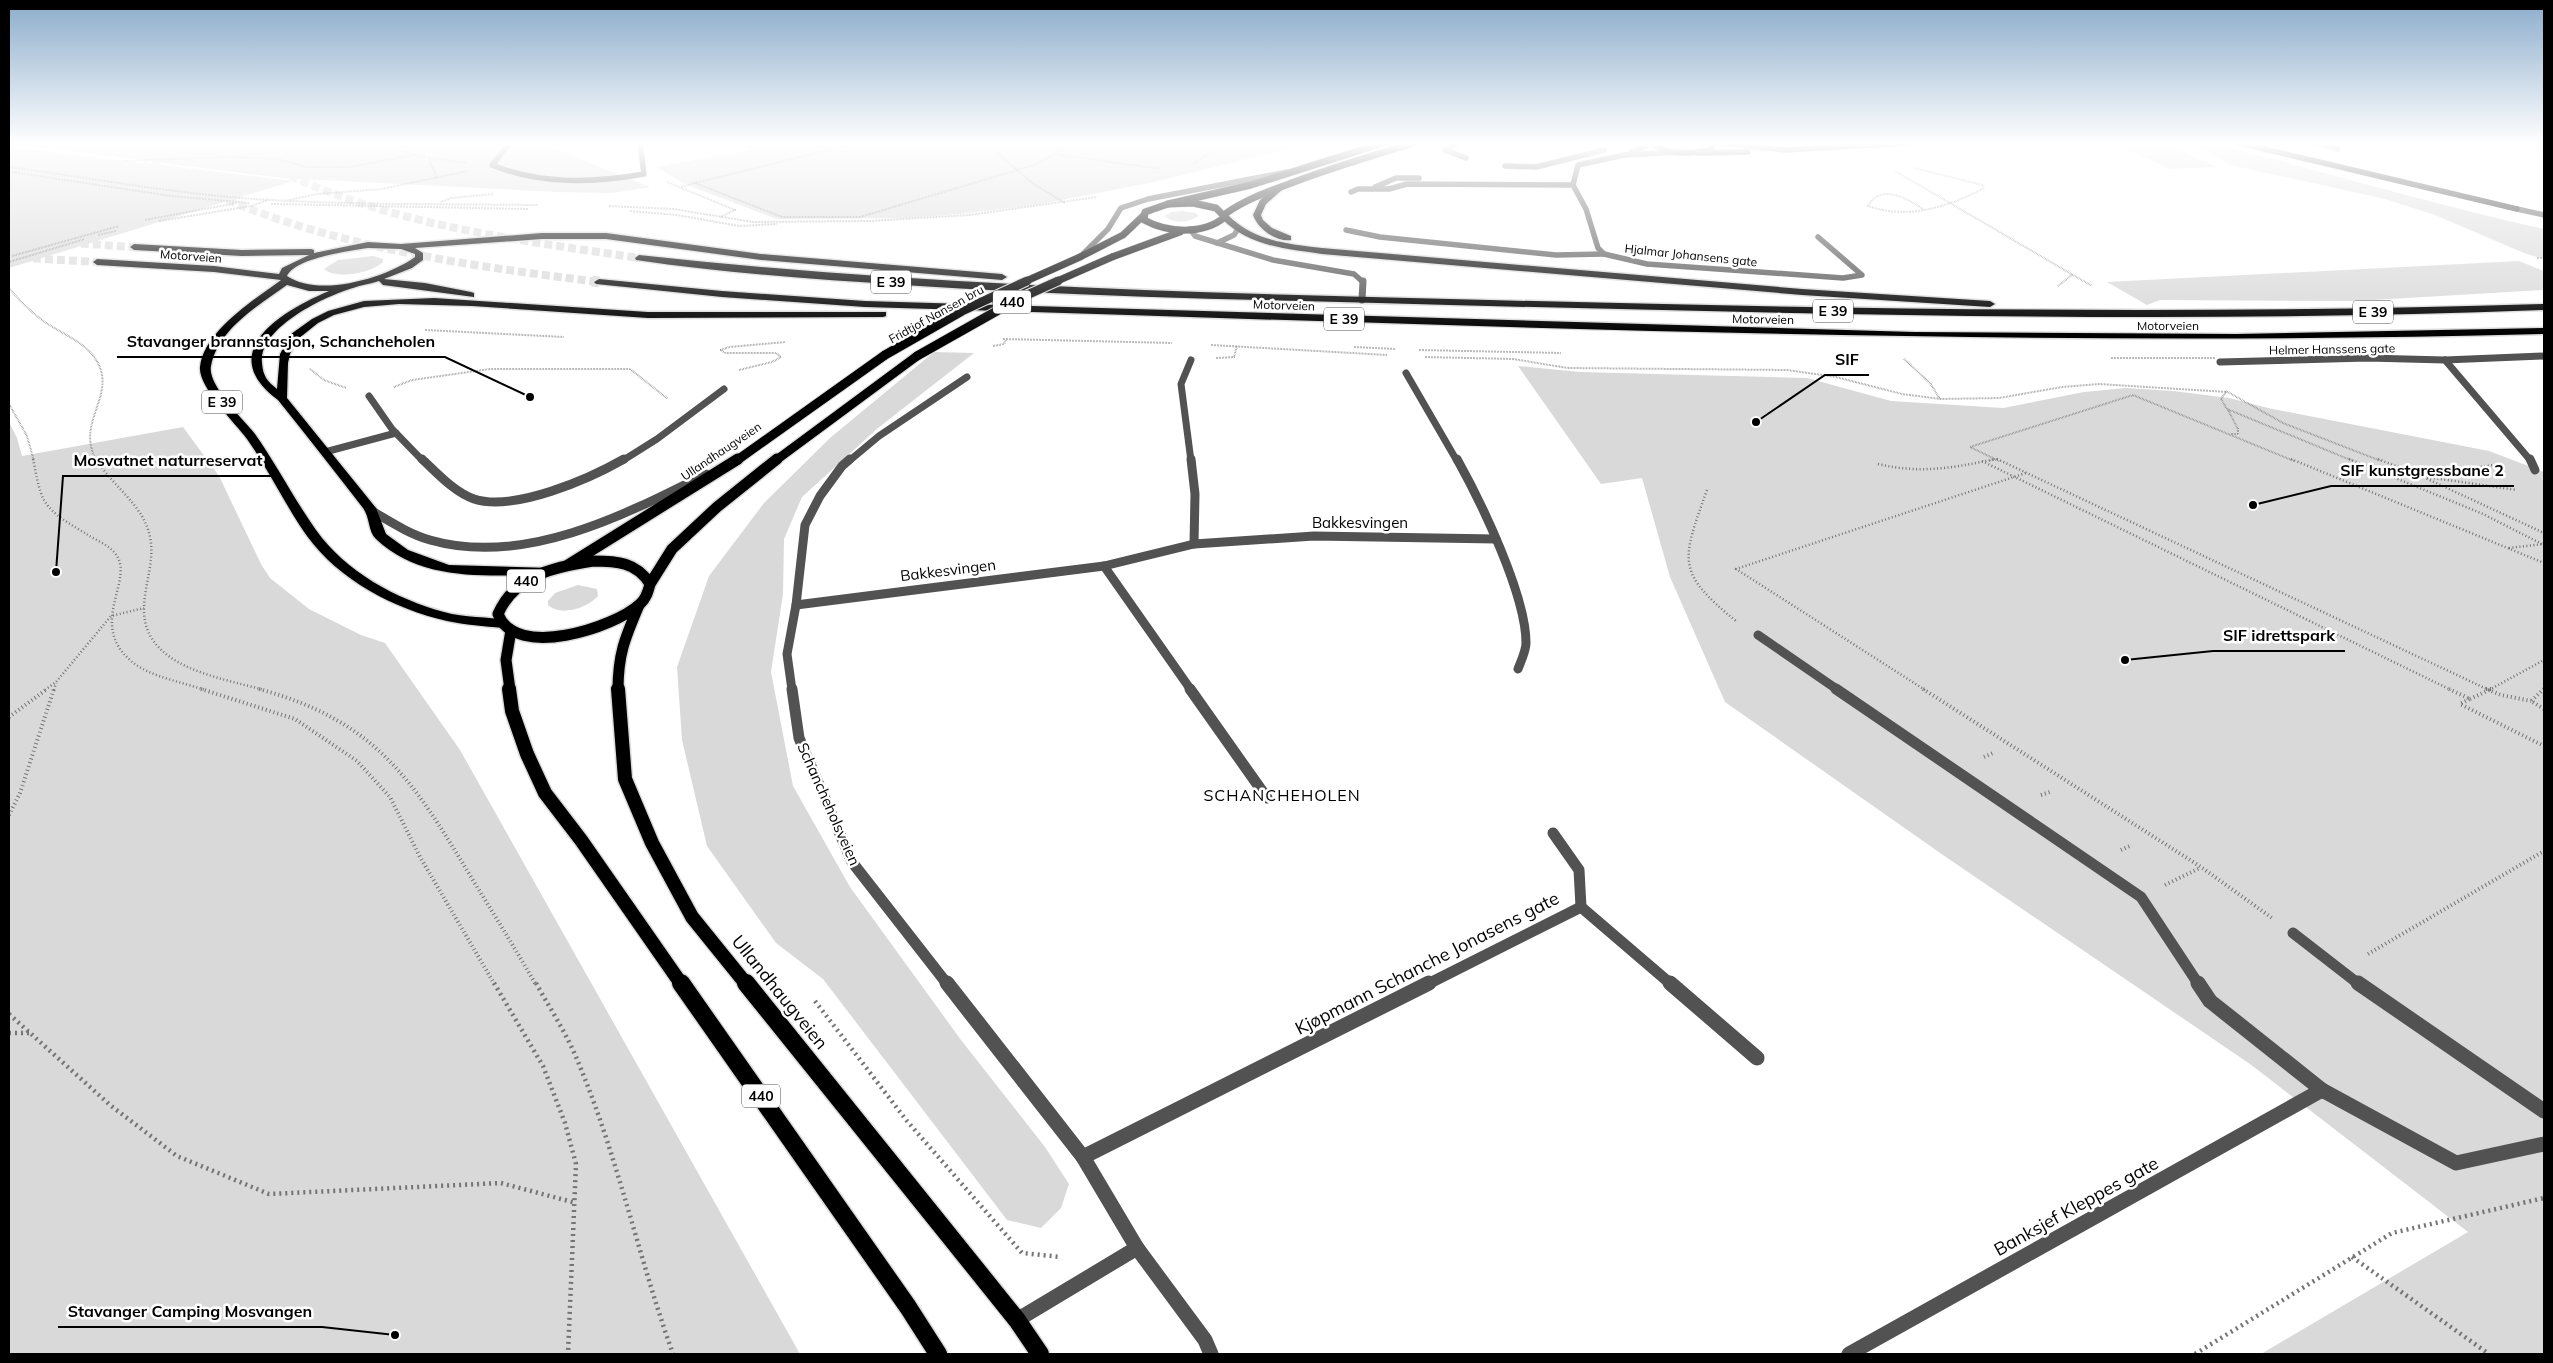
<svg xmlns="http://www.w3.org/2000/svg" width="2553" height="1363" font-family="Mulish,sans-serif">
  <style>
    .green { fill: #d9d9d9 }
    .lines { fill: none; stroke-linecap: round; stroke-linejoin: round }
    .highway-tunnel-far1 { stroke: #d9d9d9; stroke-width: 8; stroke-dasharray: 8 4; stroke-linecap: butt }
    .highway-tunnel { stroke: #d9d9d9; stroke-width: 11; stroke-dasharray: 11 5; stroke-linecap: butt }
    .primary-far4-casing { stroke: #dbdbdb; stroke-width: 8 }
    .primary-far3-casing { stroke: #dbdbdb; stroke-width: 11 }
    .primary-far2-casing { stroke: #dbdbdb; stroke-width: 14 }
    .primary-far1-casing { stroke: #dbdbdb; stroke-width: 17 }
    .primary-casing { stroke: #dbdbdb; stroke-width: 21 }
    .highway-casing { stroke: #dbdbdb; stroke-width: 3 }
    .path-far3 { stroke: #747474; stroke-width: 2; stroke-dasharray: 0.5 1; stroke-linecap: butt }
    .path-far2 { stroke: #747474; stroke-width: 2.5; stroke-dasharray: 1 2.5; stroke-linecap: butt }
    .path-far1 { stroke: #747474; stroke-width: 4; stroke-dasharray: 1 3; stroke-linecap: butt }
    .path { stroke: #747474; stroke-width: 4.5; stroke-dasharray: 2 4; stroke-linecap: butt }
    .lane-far4 { stroke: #525252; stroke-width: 5.5 }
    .lane-far3 { stroke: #525252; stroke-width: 7 }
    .lane-far2 { stroke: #525252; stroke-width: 9 }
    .lane-far1 { stroke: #525252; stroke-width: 11 }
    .lane { stroke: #525252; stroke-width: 15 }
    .street-far4 { stroke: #525252; stroke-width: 5.5 }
    .street-far3 { stroke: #525252; stroke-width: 7 }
    .street-far2 { stroke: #525252; stroke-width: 9 }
    .street-far1 { stroke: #525252; stroke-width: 11 }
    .street { stroke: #525252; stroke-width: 15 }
    .secondary { stroke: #1f1f1f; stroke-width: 5.5 }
    .primary-far4 { stroke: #000; stroke-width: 7 }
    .primary-far3 { stroke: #000; stroke-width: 9 }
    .primary-far2 { stroke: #000; stroke-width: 11 }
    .primary-far1 { stroke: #000; stroke-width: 14 }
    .primary { stroke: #000; stroke-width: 18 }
    .highway { fill: #000; fill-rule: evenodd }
    .primary-bridge-far1-casing { stroke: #dbdbdb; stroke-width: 8; stroke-linecap: butt }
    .primary-bridge-casing { stroke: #dbdbdb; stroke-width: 11; stroke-linecap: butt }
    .path-bridge { stroke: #747474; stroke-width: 2; stroke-dasharray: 0.5 1; stroke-linecap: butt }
    .primary-bridge-far1 { stroke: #000; stroke-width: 7 }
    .primary-bridge { stroke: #000; stroke-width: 9 }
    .labels { text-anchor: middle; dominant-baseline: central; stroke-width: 5; stroke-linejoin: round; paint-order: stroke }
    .far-street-label { font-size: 12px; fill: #000; stroke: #fff }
    .shield { fill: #fff; stroke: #4c4c4c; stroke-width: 1 }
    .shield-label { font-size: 14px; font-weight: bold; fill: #000 }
    .street-label { font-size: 15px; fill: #000; stroke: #fff }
    .neighbourhood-label { font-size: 16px; letter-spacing: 1px; fill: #000; stroke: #fff }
    .near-street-label { font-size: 18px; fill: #000; stroke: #fff }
    .leader { fill: none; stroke: #000; stroke-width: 2 }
    .callout-dot { fill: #000; stroke: #fff; stroke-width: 2 }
    .callout-label { font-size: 16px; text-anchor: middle; font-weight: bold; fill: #000; stroke: #fff; stroke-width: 5; stroke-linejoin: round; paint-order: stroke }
  </style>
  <rect width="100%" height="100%" fill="#fff"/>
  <!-- green -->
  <g class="green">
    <path d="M9,143H540L650,187L612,193L557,192L282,178Z"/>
    <path d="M745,143H1312L1154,182L1036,205L959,214L908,218L777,219L687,185L656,167L749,150Z"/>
    <path d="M2113,143H2163L2217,167L2170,169Z"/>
    <path d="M2193,143H2210C2322,171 2432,204 2544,229V259L2524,253L2435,215L2385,199L2230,165Z"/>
    <path d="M9,147L293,181L9,268Z"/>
    <path d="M1182,211L1196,213L1198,216C1189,223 1173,224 1165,216L1171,212Z"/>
    <path d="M373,256L383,259V262C372,273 336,280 324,269L338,260Z"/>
    <path d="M2519,261L2544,271V290L2356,301L2160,300L2147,305L2107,282Z"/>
    <path d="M934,352L974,353L878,428L802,497L784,539L783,594L771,672L793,786L850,887L961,1040L1045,1147L1069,1184L1061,1208L1041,1228L1007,1220L823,979L776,943L707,846L682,740L677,667L709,576L764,503L830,438Z"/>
    <path d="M1518,366L1580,372L1807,378L1891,401L2003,408L2084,392L2126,388L2173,391L2229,398L2268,408L2489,451L2544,472V1354H2261L2468,1232L2250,1064L1943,855L1725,702L1670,577L1642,478L1601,484Z"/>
    <path d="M9,422L17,438L22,456L183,427L219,476L261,564L270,578L309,609L361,635L385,643L460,750L800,1354H9Z"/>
    <path d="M578,585L597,589L598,596C587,608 561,617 548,605V601L555,593Z"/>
  </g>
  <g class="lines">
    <!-- highway-tunnel-far1 -->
    <g class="highway-tunnel-far1">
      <path d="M122,143C257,237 439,262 599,282"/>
      <path d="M226,143C257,160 288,176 321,189C422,229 533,242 639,258"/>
      <path d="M9,239L134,247"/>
      <path d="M9,257L97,262"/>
    </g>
    <!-- highway-tunnel -->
    <path class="highway-tunnel" d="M592,281L599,282"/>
    <!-- primary-far4 casing -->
    <g class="primary-far4-casing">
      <g id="primary-far4">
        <path d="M1193,203L1216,208L1225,217C1203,235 1168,233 1144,220L1145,212L1168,204Z"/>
        <path d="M1168,204L1251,185L1383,143"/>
        <path d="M1225,214C1246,199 1270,191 1294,182C1334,167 1374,155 1414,143"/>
        <path d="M1080,257L1123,235L1143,216"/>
        <path d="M1112,257L1180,232"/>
      </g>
    </g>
    <!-- primary-far3 casing -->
    <g class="primary-far3-casing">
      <g id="primary-far3">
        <path d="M736,461L885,355"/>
        <path d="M775,461L917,356"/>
      </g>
    </g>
    <!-- primary-far2 casing -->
    <g class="primary-far2-casing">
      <g id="primary-far2">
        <path d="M593,561C616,561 637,562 650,584C648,592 646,599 640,604C614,628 515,660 498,614C515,575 554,567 593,561Z"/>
        <path d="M568,565L738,459"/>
        <path d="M650,584L672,549L717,507L777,459"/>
        <path d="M510,690L506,660L511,630"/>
        <path d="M618,690C618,654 625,638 639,605"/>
      </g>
    </g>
    <!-- primary-far1 casing -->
    <g class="primary-far1-casing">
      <g id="primary-far1">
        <path d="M509,689L512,711L527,754L545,793L581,840L682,985"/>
        <path d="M618,689L625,779L652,843L692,917L747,985"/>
      </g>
    </g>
    <!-- primary casing -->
    <g class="primary-casing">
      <g id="primary">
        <path d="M681,983L908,1307L938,1354"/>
        <path d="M746,983L1017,1320L1040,1354"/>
      </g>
    </g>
    <!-- highway casing -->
    <g class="highway-casing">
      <g id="highway">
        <path d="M1276,187L1283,189L1266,204L1261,215L1263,220L1272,228L1291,236V240C1276,242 1258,229 1253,215L1260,200Z"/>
        <path d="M1222,215H1228C1254,241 1287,244 1322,248L1802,289L1990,301L1995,304L1990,307L1802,295L1322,254C1286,249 1249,246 1222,219Z"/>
        <path d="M542,233H606L761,254L1002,274L1007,277L1002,280L761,260L606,239H542L415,248L423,253V260L412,268L384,279L425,283L471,292L474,293V297L383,285L379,281C370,284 361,285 353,288C325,296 258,328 262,363C263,376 267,381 277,389L280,354L291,334L312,319L328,311L364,301L434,298L648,312H886V316L883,317L648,318L472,306L399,304L364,307L334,315L318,323L298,339L290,354L288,363L287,398L376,508L386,534L408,550L449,565L552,568L554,571L547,575C489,575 422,583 376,539C368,532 370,517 363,508C335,472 307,436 278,400C213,352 282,311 329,291H309L287,285C259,305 218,329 211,366C207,385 243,419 255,434C277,465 294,499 316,530C346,572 396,599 444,612C465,618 487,616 508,621L510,624L508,627L503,628C484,626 465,625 447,621C394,609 339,580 307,536C285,505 269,470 247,439C235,423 198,387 200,367C204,331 254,300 281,280L214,272L97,265L93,262L97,259L214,266L279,274L282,268L309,255L242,256L134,250L130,247L134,244L242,250L311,249L314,250V253L368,242L401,244ZM368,248L401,249L415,254V257C386,278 319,298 287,276C295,258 349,251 368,248Z"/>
        <path d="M639,255C922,286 1206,293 1490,300C1842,309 2193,315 2544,304V310C2179,324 1815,314 1450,305C1268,300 1085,297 903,285C814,279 724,273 636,260L635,258Z"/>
        <path d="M599,279L722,291L865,301L1914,332L2236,334L2544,328V334C1984,349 1425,323 865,307L722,297L596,284L594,282Z"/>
      </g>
    </g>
    <!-- path-far3 -->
    <g class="path-far3">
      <path d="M378,143L419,156L467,163"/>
      <path d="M857,143L695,183L782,217H860L1034,165L1075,143"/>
      <path d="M986,143L1032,183L1065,203"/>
      <path d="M1056,154L1160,169"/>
      <path d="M429,158C430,166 436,170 436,179"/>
      <path d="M123,161L229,157L279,159L305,167H350L414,155"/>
      <path d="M1194,163L1225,143"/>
      <path d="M9,167C91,178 171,193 254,199C348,205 443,204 538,205"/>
      <path d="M1914,168L1983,185L1984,188C1948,207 1908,220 1868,206C1881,183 1907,198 1924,210"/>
      <path d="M1895,171L2092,286"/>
      <path d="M12,172L171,196L250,203"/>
      <path d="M667,182L735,210L720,217"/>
      <path d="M681,187L695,183"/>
      <path d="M289,200L317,194L382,189L468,171"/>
      <path d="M441,202L451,198L493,194"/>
      <path d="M271,204L529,209"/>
      <path d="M609,206L673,209L753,222L869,221L969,215L1097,197"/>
      <path d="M630,211L677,215L739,226L777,224"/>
      <path d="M145,220L237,203"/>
      <path d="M159,221L251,206L268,200"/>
      <path d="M98,235L116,231"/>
      <path d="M12,256L119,226"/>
      <path d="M2537,258H2544"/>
      <path d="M9,262L85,239"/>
      <path d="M2058,286L2073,274"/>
      <path d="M9,288C19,300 30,311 42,320C61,334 88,342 99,365C114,398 75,425 97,461"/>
      <path d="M425,330L564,337"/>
      <path d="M1003,339L1172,343"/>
      <path d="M1211,345L1387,355"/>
      <path d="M993,346L1004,344L1006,340"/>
      <path d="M1354,347L1396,349"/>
      <path d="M1419,350L1561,353"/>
      <path d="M1425,357L1513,359L1568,368L1787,370L1836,377L1902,394L1941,399L1999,398L2062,387L2099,384L2227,392"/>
      <path d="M1216,358L1234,357L1237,346"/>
      <path d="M1904,359L1930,383L1940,399"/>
      <path d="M310,369L324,380L346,388"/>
      <path d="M739,370L772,362L781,357L776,353H725L721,350L729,347L786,342"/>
      <path d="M394,387L412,380L490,369H630L668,399"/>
      <path d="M2226,391L2283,423L2381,461"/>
      <path d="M2226,392L2221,399L2227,409L2353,461"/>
      <path d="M9,404L27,436L34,461"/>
      <path d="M2228,410L2238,429V434H2231"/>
      <path d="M1989,461L1997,459"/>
      <path d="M1999,461L1970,447L2133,395L2294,461"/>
    </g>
    <!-- path-far2 -->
    <g class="path-far2">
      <path d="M33,459C36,472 38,489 44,500C53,516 74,526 88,535C96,540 108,545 114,552C138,578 86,622 131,661C150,677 182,682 205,690"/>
      <path d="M96,459C112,486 144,505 150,537C155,560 145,583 144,606C141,667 218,677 264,690"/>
      <path d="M1997,459L2489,690"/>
      <path d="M2291,459L2544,563"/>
      <path d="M2349,459L2483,514L2544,545"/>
      <path d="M2378,459L2421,476L2544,533"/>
      <path d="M1982,461L2451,690"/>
      <path d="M1878,464C1919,474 1954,468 1995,459"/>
      <path d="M2422,476L2500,464"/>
      <path d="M2427,477L2517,490"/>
      <path d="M1707,490C1682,560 1675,572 1736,621"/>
      <path d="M2509,548L2544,544"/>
      <path d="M45,690L56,682L111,616L144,608"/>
      <path d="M54,690L56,683"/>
      <path d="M1925,690L1736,569L2026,473"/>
      <path d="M2489,690L2544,660"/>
    </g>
    <!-- path-far1 -->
    <g class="path-far1">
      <path d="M201,689L295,719L357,761L390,797L420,857L495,985"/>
      <path d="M259,689C376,721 412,779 471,877C493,913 515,948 536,985"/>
      <path d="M1923,689L2201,867L2272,918"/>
      <path d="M2449,689L2470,699L2460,704L2544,746"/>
      <path d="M2486,689H2491"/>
      <path d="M2544,689L2531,701L2544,709"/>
      <path d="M2470,699L2489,690L2501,695L2531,701"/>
      <path d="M9,717L47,689"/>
      <path d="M1984,757L1993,753"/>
      <path d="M2041,795L2050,792"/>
      <path d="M9,815L20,793L54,689"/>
      <path d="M2121,850L2132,845"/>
      <path d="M2165,885L2200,868"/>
      <path d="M2368,954L2544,851"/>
    </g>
    <!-- path -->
    <g class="path">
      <path d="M494,983L543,1066L565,1123L576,1164L568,1354"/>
      <path d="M536,983C549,1007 565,1031 576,1057C617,1153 638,1256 673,1354"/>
      <path d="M815,1001L907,1121L1022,1253L1061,1257"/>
      <path d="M9,1014L110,1105L177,1156L269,1194L501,1183L576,1203"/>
      <path d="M9,1033H31"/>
      <path d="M2352,1257L2489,1354"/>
      <path d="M2195,1354L2392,1233L2544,1198"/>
    </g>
    <!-- lane-far4 -->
    <g class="lane-far4">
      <path d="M1457,143L1445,150L1466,158"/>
      <path d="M2316,143L2338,149"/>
      <path d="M1624,155L1578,165L1573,185L1586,209L1598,248L1604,254L1647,264L1843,278L1862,275L1818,237"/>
      <path d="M1505,166L1536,167L1604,150"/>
      <path d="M1375,187L1396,178H1419"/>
      <path d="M1351,192L1358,189H1389L1407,184L1573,185"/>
      <path d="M2517,209L2544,215"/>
      <path d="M1190,229L1195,236L1273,260L1354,274L1363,282"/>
      <path d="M1346,230L1380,237L1556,255L1604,254"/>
      <path d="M1217,243L1234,235L1238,229"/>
    </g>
    <!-- lane-far3 -->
    <g class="lane-far3">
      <path d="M1362,300L1363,281"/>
      <path d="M369,396L392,429L423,461"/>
      <path d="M325,452L396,433"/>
      <path d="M622,461L657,439L724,389"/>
    </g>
    <!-- lane-far2 -->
    <g class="lane-far2">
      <path d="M422,459C437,473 454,492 474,499C514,512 589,479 624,459"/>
      <path d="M1758,635L1838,690"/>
    </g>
    <!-- lane-far1 -->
    <g class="lane-far1">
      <path d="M1836,689L2141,897L2199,985"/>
      <path d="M1553,833L1579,870L1581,907"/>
      <path d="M2293,933L2360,985"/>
    </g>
    <!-- lane -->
    <g class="lane">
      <path d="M2198,983L2210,1001L2322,1090L2456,1163L2544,1144"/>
      <path d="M2358,983L2544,1111"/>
    </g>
    <!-- street-far4 -->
    <g class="street-far4">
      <path d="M510,143L492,165C542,185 592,183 644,174L640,143"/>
      <path d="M2538,143L2544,146"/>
      <path d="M1632,152L1652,143"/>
      <path d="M1624,155L1678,152"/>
      <path d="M1080,257L1108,229L1121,208L1148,199L1287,172"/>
    </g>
    <!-- street-far3 -->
    <g class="street-far3">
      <path d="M2445,360L2531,461"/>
      <path d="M2220,362L2367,358L2445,360L2544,356"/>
      <path d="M1406,373L1457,461"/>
      <path d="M849,461L879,436L967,377"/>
      <path d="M1191,461L1181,384L1191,360"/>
    </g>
    <!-- street-far2 -->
    <g class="street-far2">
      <path d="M1191,459L1195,494L1194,544"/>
      <path d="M1457,459C1481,502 1526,595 1526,643C1526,651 1521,661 1518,669"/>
      <path d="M2530,459L2535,470"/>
      <path d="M372,511C391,522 409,534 430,540C524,567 625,515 706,474"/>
      <path d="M1104,566L1191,690"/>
      <path d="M796,605L1104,566L1194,544L1314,536L1496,539"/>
      <path d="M792,690L787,654L796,605L805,525L820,496L842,466L850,459"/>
    </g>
    <!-- street-far1 -->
    <g class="street-far1">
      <path d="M792,689L799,738L852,862L948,985"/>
      <path d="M1190,689L1267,798"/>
      <path d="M1426,985L1581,907L1672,985"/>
    </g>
    <!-- street -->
    <g class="street">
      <path d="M947,983L1083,1157L1137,1248L1205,1340L1211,1354"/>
      <path d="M1670,983L1757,1058"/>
      <path d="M1083,1157L1429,983"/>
      <path d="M1017,1320L1137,1248"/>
      <path d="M1849,1354L2322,1090"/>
    </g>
    <!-- secondary -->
    <g class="secondary">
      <path d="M1652,143C1668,156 1690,154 1709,150L1712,146L1709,143"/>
      <path d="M1720,143L1785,150L1907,143"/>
      <path d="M2239,143L2517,209"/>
      <path d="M1697,153L1748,152"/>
    </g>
    <!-- primary-far4 -->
    <use href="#primary-far4" class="primary-far4"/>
    <!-- primary-far3 -->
    <use href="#primary-far3" class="primary-far3"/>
    <!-- primary-far2 -->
    <use href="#primary-far2" class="primary-far2"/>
    <!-- primary-far1 -->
    <use href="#primary-far1" class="primary-far1"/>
    <!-- primary -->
    <use href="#primary" class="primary"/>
    <!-- highway -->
    <use href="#highway" class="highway"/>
    <!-- primary-bridge-far1 casing -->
    <g class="primary-bridge-far1-casing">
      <g id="primary-bridge-far1">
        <path d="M1024,282L1080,257"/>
        <path d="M1055,282L1112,257"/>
      </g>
    </g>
    <!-- primary-bridge casing -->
    <g class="primary-bridge-casing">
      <g id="primary-bridge">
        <path d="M885,355L962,311L1027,281"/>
        <path d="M917,356L1018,299L1058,281"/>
      </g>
    </g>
    <!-- path-bridge -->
    <path class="path-bridge" d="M2111,358H2216"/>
    <!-- primary-bridge-far1 -->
    <use href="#primary-bridge-far1" class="primary-bridge-far1"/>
    <!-- primary-bridge -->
    <use href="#primary-bridge" class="primary-bridge"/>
  </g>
  <!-- sky -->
  <linearGradient id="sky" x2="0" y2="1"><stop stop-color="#8baccb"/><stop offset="0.43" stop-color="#fff"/><stop offset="1" stop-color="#fff" stop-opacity="0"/></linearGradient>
  <rect width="2553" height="334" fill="url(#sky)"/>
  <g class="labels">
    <!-- far-street labels -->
    <g class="far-street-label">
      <text transform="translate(1691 255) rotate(6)">Hjalmar Johansens gate</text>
      <text transform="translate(191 256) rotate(4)">Motorveien</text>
      <text transform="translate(1284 305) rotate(2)">Motorveien</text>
      <text transform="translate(936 314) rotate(-29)">Fridtjof Nansen bru</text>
      <text transform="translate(1763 319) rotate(1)">Motorveien</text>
      <text x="2168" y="325">Motorveien</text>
      <text transform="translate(2332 349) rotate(-1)">Helmer Hanssens gate</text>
      <text transform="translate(721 451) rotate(-34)">Ullandhaugveien</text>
    </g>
    <!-- shield labels -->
    <g class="shield">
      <rect x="871" y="270.5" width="40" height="23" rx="4"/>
      <rect x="993" y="290.5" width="38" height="23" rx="4"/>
      <rect x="1813" y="299.5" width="40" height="23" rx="4"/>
      <rect x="2353" y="300.5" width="40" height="23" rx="4"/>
      <rect x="1324" y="307.5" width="40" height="23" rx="4"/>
      <rect x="202" y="390.5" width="40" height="23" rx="4"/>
      <rect x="507" y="569.5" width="38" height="23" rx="4"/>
      <rect x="742" y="1084.5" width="38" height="23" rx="4"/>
    </g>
    <g class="shield-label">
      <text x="891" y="282">E 39</text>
      <text x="1012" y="302">440</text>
      <text x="1833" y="311">E 39</text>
      <text x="2373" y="312">E 39</text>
      <text x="1344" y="319">E 39</text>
      <text x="222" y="402">E 39</text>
      <text x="526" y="581">440</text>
      <text x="761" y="1096">440</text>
    </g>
    <!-- street labels -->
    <g class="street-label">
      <text x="1360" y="522">Bakkesvingen</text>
      <text transform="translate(948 570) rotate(-7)">Bakkesvingen</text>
      <text transform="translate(829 804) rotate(66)">Schancheholsveien</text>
    </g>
    <!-- neighbourhood labels -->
    <g class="neighbourhood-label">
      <text x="1282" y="795">SCHANCHEHOLEN</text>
    </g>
    <!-- near-street labels -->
    <g class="near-street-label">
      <text transform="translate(1427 963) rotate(-27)">Kjøpmann Schanche Jonasens gate</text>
      <text transform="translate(780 992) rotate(51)">Ullandhaugveien</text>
      <text transform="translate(2076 1206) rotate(-29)">Banksjef Kleppes gate</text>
    </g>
  </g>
  <!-- callouts -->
  <path class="leader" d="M530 397L445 357H117M1756 422L1825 375H1869M56 572L63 476H272M2253 505L2331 486H2514M2125 660L2213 651H2345M395 1335L322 1327H58"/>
  <g class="callout-dot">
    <circle cx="530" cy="397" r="5"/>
    <circle cx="1756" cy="422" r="5"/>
    <circle cx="56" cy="572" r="5"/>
    <circle cx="2253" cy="505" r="5"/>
    <circle cx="2125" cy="660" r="5"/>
    <circle cx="395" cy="1335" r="5"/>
  </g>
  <g class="callout-label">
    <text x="281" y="347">Stavanger brannstasjon, Schancheholen</text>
    <text x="1847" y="365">SIF</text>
    <text x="168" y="466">Mosvatnet naturreservat</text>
    <text x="2422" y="476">SIF kunstgressbane 2</text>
    <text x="2279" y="641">SIF idrettspark</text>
    <text x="190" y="1317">Stavanger Camping Mosvangen</text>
  </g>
  <!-- border -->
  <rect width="2553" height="1363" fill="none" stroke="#000000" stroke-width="20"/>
</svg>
